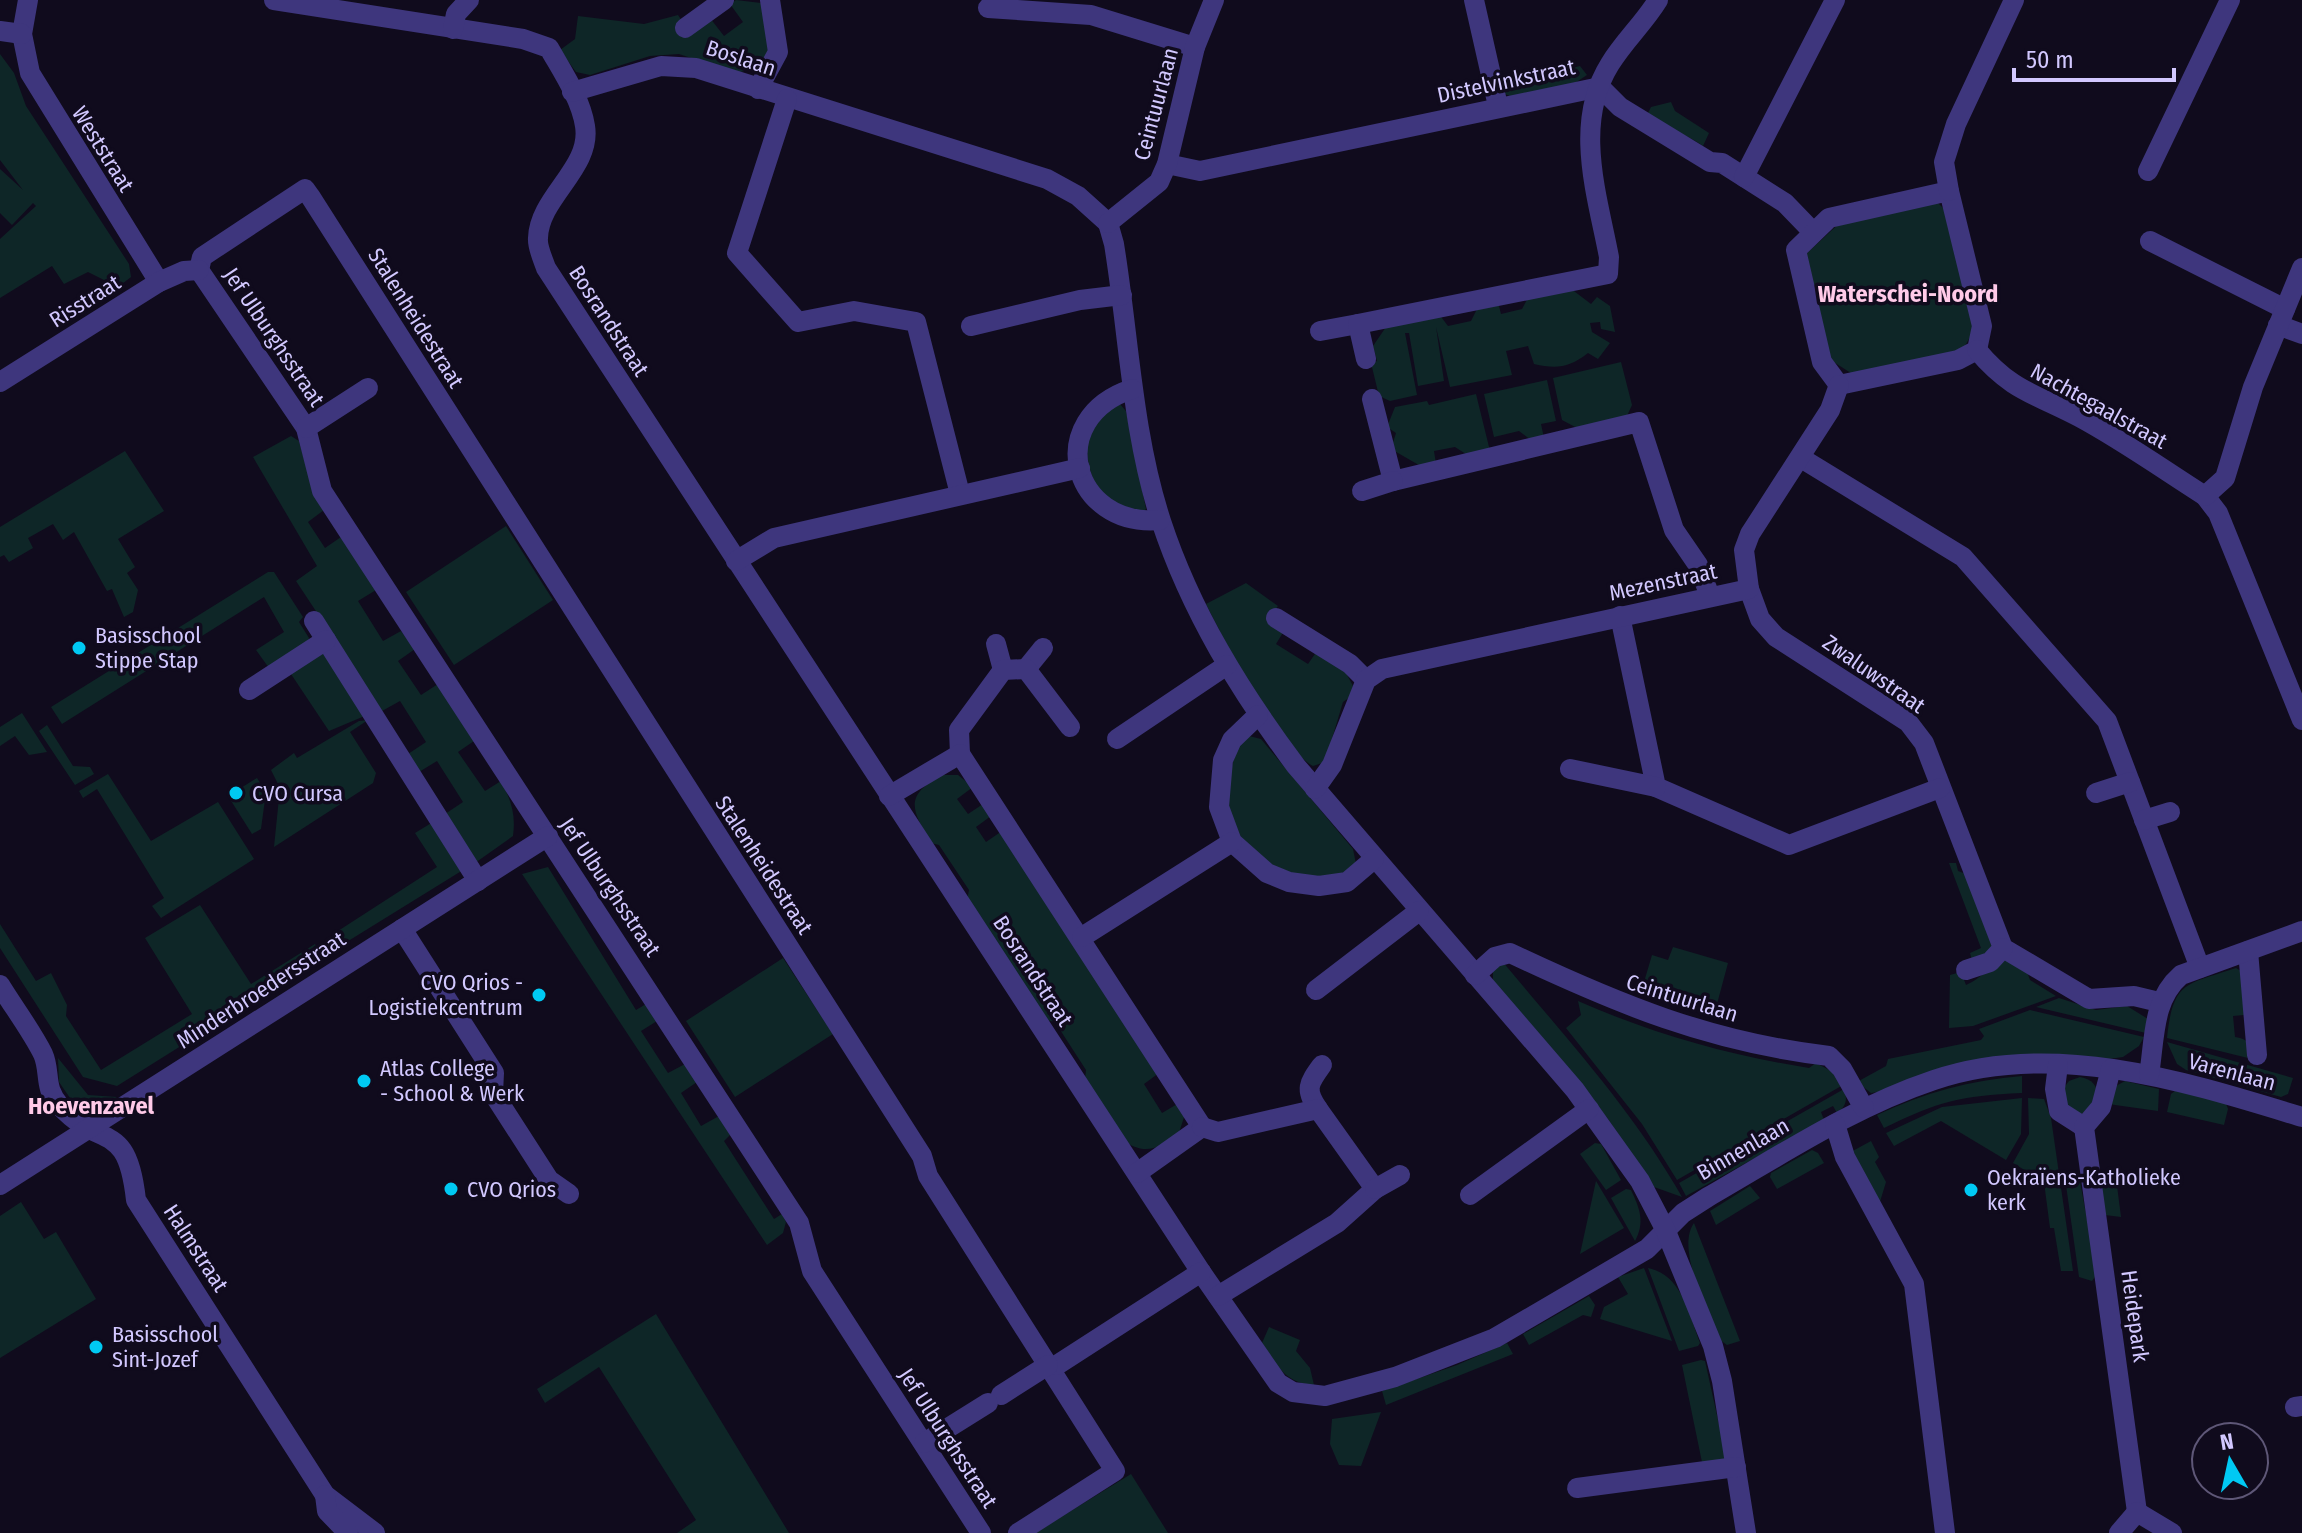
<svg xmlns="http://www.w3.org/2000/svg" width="2302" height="1533" font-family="'Fira Sans Condensed',sans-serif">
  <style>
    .green { fill: #0e2627 }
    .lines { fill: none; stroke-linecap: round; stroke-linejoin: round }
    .minor { stroke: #3e367d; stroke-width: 20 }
    .poi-dot { fill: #00c9f3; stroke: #100b1d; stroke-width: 3 }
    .labels { text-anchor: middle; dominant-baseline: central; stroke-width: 7; stroke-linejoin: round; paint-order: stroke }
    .street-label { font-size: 22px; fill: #d2c8ff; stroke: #100b1d }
    .poi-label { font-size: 22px; fill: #d2c8ff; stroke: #100b1d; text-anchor: start }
    .neighbourhood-label { font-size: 24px; font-weight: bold; fill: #ffcae8; stroke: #100b1d }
  </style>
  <rect width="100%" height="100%" fill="#100b1d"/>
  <!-- green -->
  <g class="green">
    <path d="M736,0L761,3L771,45L768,57L757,68L736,73L679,54L650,56L590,75L576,72L560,50L575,39L578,16L644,24L678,15L682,21L710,18L724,36L743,22L730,4Z"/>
    <path d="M0,54L14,73L26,106L129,264L131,277L118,287L88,272L64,284L52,266L0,298V239L36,206L33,203L12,225L0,213V169L23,190L0,160Z"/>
    <path d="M1580,66L1587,75L1575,83L1512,97L1505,94L1503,85Z"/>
    <path d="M1671,102L1675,111L1709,133L1703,146C1682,131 1667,131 1646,117L1651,107Z"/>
    <path d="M1935,200L1948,213L1977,325L1962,351L1854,375L1829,359L1805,255L1844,219Z"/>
    <path d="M1570,288L1591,304L1597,297L1610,306L1615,332L1601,329L1600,322L1590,323L1592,332L1610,343L1598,359L1588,353C1569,368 1556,369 1534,364L1528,346L1506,351L1512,375L1450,387L1436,327L1444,381L1418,386L1409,333H1405L1417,395L1390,401L1379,396L1371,363L1377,361L1373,346L1388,324L1439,314L1448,326L1471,321L1479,305L1498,302L1501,314L1522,309L1530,294Z"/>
    <path d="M1621,362L1632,405L1626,418L1579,429L1562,420L1553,378Z"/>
    <path d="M1547,380L1556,421L1541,424L1544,438L1531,440L1519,431L1494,437L1484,394Z"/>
    <path d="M1476,394L1490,451L1469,456L1455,447L1434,451L1436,464L1424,468L1391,449L1396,433L1387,427L1395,407L1427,401L1429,405Z"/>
    <path d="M1119,403L1126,411L1146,509L1136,517C1128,513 1116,508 1109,502C1087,483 1076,430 1102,411C1106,407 1114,405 1119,403Z"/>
    <path d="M291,436L299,441L312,487L324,510L308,522L325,548L341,537L376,590L358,601L383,641L401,631L415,649L398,661L421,695L438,684L474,741L458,752L485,791L501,781C511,800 516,814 513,836L475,863L445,814L463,802L437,761L419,772L408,754L426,742L400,701L382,711L296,581L317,566L253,457Z"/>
    <path d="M125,451L164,511L118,539L135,567L127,573L138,590L133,612L124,617L112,589L107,591L74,532L63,540L53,524L28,538L33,548L9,562L4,555L0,557V527Z"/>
    <path d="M506,526L553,600L454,665L406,592Z"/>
    <path d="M268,572H274L303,617L299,622L309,638L308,644L269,668L256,650L284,632L264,597L62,724L51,707Z"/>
    <path d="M1246,583L1278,606L1273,612L1284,631L1276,644L1308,664L1317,651L1345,671L1353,686L1350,697L1343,702L1325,762L1313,766C1279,749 1224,640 1206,604Z"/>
    <path d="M319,652L327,654L367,715L329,731L289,671Z"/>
    <path d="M22,713L47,752L29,755L15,736L0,746V727Z"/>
    <path d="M368,720L350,732L376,773L373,783L274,847L280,788L271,770L294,753L297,758L359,721Z"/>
    <path d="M47,725L73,766L90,767L94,774L75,785L39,731Z"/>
    <path d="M1249,736L1261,739L1353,849L1356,864C1339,881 1304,883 1281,873C1261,865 1233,835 1227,815C1222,799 1227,782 1232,766C1236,752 1237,744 1249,736Z"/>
    <path d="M108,774L151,841L218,802L254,859L161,918L152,906L164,898L97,789L83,798L79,791Z"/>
    <path d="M942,775H958L973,787L957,799L968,814L983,804L991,816L976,827L986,842L1002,831L1159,1073L1144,1084L1162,1113L1179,1103L1185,1114L1178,1136C1159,1147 1147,1155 1127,1143L1085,1079L1086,1070L1055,1022L1046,1020L967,900L969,890L939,845L931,843C912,810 903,796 942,775Z"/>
    <path d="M257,778L266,792L261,829L252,834L228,796Z"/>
    <path d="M433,822L463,870L345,943L338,931L437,867L415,833Z"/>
    <path d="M1949,863H1956L1958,871L1966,874L1992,942L1991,952L1973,964L1970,953L1981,948Z"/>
    <path d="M548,867L636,1010L646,1004L657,1021L641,1031L668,1073L685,1064L697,1082L681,1093L701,1126L719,1116L730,1135L724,1141L774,1219L782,1214L786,1222L783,1233L767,1245L522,874Z"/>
    <path d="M200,905L251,984L315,944L323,957L117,1086L83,1077L0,948V924L36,981L51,973L67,1005L66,1016L101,1070L192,1014L145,938Z"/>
    <path d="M1673,947L1728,963L1717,1004L1644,982L1652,955L1668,960Z"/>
    <path d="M783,958L833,1034L735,1097L686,1021Z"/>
    <path d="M2010,960L2026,969L2030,980L2056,996L1973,1026L1949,1028L1950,975L1961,972L1966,985C1983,978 1993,961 2010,960Z"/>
    <path d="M1502,961C1566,1038 1632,1109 1682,1197L1654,1187L1608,1119L1493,984V968Z"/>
    <path d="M2236,968L2246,974L2244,1015L2233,1016L2235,1037C2250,1039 2251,1046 2256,1060L2167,1038C2173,980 2186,985 2236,968Z"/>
    <path d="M2059,998L2096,1010L2127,1006L2148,1019L2146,1033L2036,1007Z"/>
    <path d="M1578,1001C1653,1034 1728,1055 1809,1068L1816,1063L1835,1073L1843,1085L1677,1180L1642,1124L1566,1028L1581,1015Z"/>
    <path d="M2030,1010L2144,1037L2139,1046L2123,1057L1871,1093L1857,1082L1886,1066L1888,1059L1981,1040L1984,1036L1979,1029Z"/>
    <path d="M2167,1042L2293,1078L2288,1094L2281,1097L2186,1070L2177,1064Z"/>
    <path d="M58,1058L88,1095L117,1097L93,1112L79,1111L59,1082Z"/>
    <path d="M2022,1076V1093C1959,1096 1940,1101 1884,1128L1877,1115C1923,1093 1971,1080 2022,1076Z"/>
    <path d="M2080,1077C2092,1079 2098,1086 2098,1098L2081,1115L2070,1112L2062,1090L2069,1081Z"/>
    <path d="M2125,1081L2159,1089L2158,1111L2108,1104L2114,1087Z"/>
    <path d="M1844,1089C1848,1099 1846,1107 1837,1113L1833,1106L1821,1112L1824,1120L1686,1196L1679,1183Z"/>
    <path d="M2175,1091L2225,1101L2228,1109L2224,1125L2167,1112L2171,1094Z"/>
    <path d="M2022,1098L2021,1134L2006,1160L1941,1121L1894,1146L1886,1133L1942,1107Z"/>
    <path d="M2028,1098L2044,1099L2051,1118L2073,1271H2061L2054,1228H2050L2044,1182L2013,1163L2029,1134Z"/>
    <path d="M1871,1141L1879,1157L1875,1162L1886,1182L1879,1205L1849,1153Z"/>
    <path d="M1595,1143L1601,1144L1621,1180L1606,1190L1580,1154Z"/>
    <path d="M1812,1150L1818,1153L1824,1163L1777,1189L1770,1177L1771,1173Z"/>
    <path d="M2115,1170L2121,1217L2105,1215L2100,1174Z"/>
    <path d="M2079,1176L2097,1274L2092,1281L2079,1277L2065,1178Z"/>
    <path d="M1596,1181L1624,1228L1580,1254Z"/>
    <path d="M1750,1186L1760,1198L1716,1225L1710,1211Z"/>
    <path d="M1626,1189L1631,1190C1640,1209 1645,1222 1635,1241L1611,1198Z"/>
    <path d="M21,1202L44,1239L56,1232L96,1299L0,1358V1216Z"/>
    <path d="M1694,1223L1740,1341L1727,1345L1720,1340C1709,1311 1675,1250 1694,1223Z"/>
    <path d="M1644,1268L1672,1341L1600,1319L1604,1307L1628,1294L1618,1277Z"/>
    <path d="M1648,1268C1682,1275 1689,1314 1700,1343L1698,1346L1679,1351Z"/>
    <path d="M1589,1296L1595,1305L1591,1317L1583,1315L1529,1345L1523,1334Z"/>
    <path d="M656,1314L789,1533H677L696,1520L599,1367L545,1403L537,1389Z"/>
    <path d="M1269,1327L1300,1340L1296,1351L1310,1368L1314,1385C1286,1384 1276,1365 1262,1343Z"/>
    <path d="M1507,1343L1513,1354L1386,1405L1382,1391L1457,1365Z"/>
    <path d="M1514,1358L1381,1412L1361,1466L1339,1465L1330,1444L1332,1419L1381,1412Z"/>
    <path d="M1701,1360L1705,1361L1726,1456L1724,1462L1703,1467L1682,1365Z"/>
    <path d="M1131,1474L1168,1533H1035Z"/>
  </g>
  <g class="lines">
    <!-- minor -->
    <g class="minor">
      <path d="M28,0L22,34L30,73L159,282"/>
      <path d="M274,0L523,39L549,48C562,71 581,99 585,126C592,168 539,197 538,238C537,247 543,259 546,268L1201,1272L1278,1383L1293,1392L1325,1396L1395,1377L1495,1338L1647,1249L1683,1213L1708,1197C1781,1155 1853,1107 1934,1080C2054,1039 2187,1082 2302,1117"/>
      <path d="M1474,0L1498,106"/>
      <path d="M988,8L1091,15L1195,47"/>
      <path d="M685,28L724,0"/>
      <path d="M453,29L456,14L469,0"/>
      <path d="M0,31L22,34"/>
      <path d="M758,89L778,52L770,0"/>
      <path d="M572,92L661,66L696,68L1047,179L1078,196L1108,223"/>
      <path d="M787,99L737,253L798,322L854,311L916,322L960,494"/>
      <path d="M1167,164L1200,171L1600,87L1620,107L1710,162L1722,163L1785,203L1813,232"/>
      <path d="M2148,171L2230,0"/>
      <path d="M1744,177L1835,0"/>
      <path d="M1949,191L1982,326L1977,350L1958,360L1839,385L1822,362L1796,250L1829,218Z"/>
      <path d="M1949,191L1944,162L1956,124L2014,0"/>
      <path d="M1108,223L1114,244C1129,336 1132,432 1161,521C1191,612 1240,691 1296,766L1575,1090L1640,1181L1665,1229L1713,1346L1722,1381L1746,1533"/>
      <path d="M1108,223L1159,182L1167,164L1195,47L1214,0"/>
      <path d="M2150,241L2285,309"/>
      <path d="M199,270L202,257L214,249L305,189L310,196L922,1156L928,1176L1115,1471L1018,1533"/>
      <path d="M199,270L306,428L322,491L799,1223L812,1271L981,1533"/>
      <path d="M2278,325L2302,334"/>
      <path d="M971,326L1080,300L1122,295"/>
      <path d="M1320,331L1358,324"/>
      <path d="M1977,350C2010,390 2035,394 2079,417C2122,440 2164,470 2205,496L2218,513L2302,720"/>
      <path d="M1366,359L1358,324L1608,274L1609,257C1597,194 1573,123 1610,64C1624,41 1644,23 1658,0"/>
      <path d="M0,382L159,282L184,271L199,270"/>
      <path d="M1132,389C1043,418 1071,528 1160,520"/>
      <path d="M1372,399L1393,481L1639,422L1674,530L1698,565L1710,596"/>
      <path d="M306,428L368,388"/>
      <path d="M1801,458L1963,557L2107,721L2200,968"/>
      <path d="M1362,491L1393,481"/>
      <path d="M2205,496L2225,478L2253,387L2302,268"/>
      <path d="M736,561L774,538L1080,468"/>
      <path d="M1749,589L1760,619L1776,637L1908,722L1924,743L2003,948L2089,999L2134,996L2159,1002"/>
      <path d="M1620,616L1656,787L1789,845L1940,788"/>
      <path d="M1276,618L1350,664L1366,680"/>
      <path d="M314,621L478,881"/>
      <path d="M996,644L1003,670"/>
      <path d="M1026,669L1043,648"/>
      <path d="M249,690L326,640"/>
      <path d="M1258,715L1232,740L1223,760L1219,807L1232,842L1267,873L1289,882L1319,886L1347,882L1374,859"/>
      <path d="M1117,739L1227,665"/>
      <path d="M960,754L959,730L1003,670L1026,669L1070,727"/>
      <path d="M1570,769L1656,787"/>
      <path d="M1315,789L1332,765L1366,680L1382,669L1749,589L1744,550L1750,534L1830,410L1839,385"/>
      <path d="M2096,793L2130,782"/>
      <path d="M889,796L960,754L1202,1127L1137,1173"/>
      <path d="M2144,820L2170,812"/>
      <path d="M402,929L494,1073L493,1093L549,1180L569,1194"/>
      <path d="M1082,937L1232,842"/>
      <path d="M2248,951L2257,1055"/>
      <path d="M1966,970L1990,962L2003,948"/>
      <path d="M1475,975L1495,957L1510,953C1618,1004 1709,1042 1829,1056L1842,1069L1864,1108"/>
      <path d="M0,985C14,1008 31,1030 43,1054C51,1072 43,1088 60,1106C101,1151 127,1118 136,1200L325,1495L375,1533"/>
      <path d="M1316,990L1419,911"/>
      <path d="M2058,1065L2055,1089L2059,1111L2084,1127"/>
      <path d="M2111,1069L2101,1107L2084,1127L2137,1512"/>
      <path d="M2149,1075C2155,1038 2152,1000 2181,975L2302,931"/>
      <path d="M1318,1109C1304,1089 1309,1083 1322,1065"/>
      <path d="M1835,1124L1845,1157L1914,1284L1945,1533"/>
      <path d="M1202,1127L1218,1132L1318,1109L1375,1189L1337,1223L1218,1296"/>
      <path d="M0,1185L548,836"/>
      <path d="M1375,1189L1400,1175"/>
      <path d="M1470,1195L1589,1109"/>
      <path d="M1057,1365L1201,1272"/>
      <path d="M1001,1395L1048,1365"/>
      <path d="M2295,1407L2302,1406"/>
      <path d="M924,1443L988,1403"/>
      <path d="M1577,1488L1736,1467"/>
      <path d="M325,1495L327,1511L348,1533"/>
      <path d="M2119,1533L2137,1512L2172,1533"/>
    </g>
  </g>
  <!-- markers -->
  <g class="poi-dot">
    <circle cx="79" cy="648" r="8"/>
    <circle cx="236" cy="793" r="8"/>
    <circle cx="539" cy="995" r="8"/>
    <circle cx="364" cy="1081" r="8"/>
    <circle cx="451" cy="1189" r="8"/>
    <circle cx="1971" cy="1190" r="8"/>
    <circle cx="96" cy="1347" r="8"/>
  </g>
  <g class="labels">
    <!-- street labels -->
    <g class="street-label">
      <text transform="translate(741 58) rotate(18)">Boslaan</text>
      <text transform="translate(1506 81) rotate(-12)">Distelvinkstraat</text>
      <text transform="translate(1156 104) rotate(-75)">Ceintuurlaan</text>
      <text transform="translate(103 149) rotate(58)">Weststraat</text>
      <text transform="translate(85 301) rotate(-32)">Risstraat</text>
      <text transform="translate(416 318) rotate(58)">Stalenheidestraat</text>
      <text transform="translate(609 321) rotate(57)">Bosrandstraat</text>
      <text transform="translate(274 337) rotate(56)">Jef Ulburghsstraat</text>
      <text transform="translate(2099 406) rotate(29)">Nachtegaalstraat</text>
      <text transform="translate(1663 582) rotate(-12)">Mezenstraat</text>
      <text transform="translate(1874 674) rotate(35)">Zwaluwstraat</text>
      <text transform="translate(764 865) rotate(57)">Stalenheidestraat</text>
      <text transform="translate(610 887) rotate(56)">Jef Ulburghsstraat</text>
      <text transform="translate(1033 971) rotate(57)">Bosrandstraat</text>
      <text transform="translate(261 990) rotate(-33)">Minderbroedersstraat</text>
      <text transform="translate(1682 998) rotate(17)">Ceintuurlaan</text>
      <text transform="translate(2232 1072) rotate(15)">Varenlaan</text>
      <text transform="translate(1743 1149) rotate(-30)">Binnenlaan</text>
      <text transform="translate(196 1248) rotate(57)">Halmstraat</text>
      <text transform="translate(2135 1316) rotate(82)">Heidepark</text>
      <text transform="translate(948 1438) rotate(57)">Jef Ulburghsstraat</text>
    </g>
    <!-- poi labels -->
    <g class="poi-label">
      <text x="95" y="635">Basisschool<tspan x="95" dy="25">Stippe Stap</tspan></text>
      <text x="252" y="793">CVO Cursa</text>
      <text x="523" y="982" text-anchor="end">CVO Qrios -<tspan x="523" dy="25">Logistiekcentrum</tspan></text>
      <text x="380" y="1068">Atlas College<tspan x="380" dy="25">- School &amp; Werk</tspan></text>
      <text x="1987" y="1177">Oekraïens-Katholieke<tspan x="1987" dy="25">kerk</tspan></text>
      <text x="467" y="1189">CVO Qrios</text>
      <text x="112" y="1334">Basisschool<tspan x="112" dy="25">Sint-Jozef</tspan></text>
    </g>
    <!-- neighbourhood labels -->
    <g class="neighbourhood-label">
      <text x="1908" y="294">Waterschei-Noord</text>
      <text x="91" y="1106">Hoevenzavel</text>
    </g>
  </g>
  <!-- north arrow -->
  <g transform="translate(2230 1461) rotate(351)"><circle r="38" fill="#100b1d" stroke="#5e5777" stroke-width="2"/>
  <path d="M0-6L14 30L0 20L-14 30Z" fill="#00c9f3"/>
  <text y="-12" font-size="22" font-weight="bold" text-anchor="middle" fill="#d2c8ff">N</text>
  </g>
  <!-- scale -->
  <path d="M2014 68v12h160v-12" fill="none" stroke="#d2c8ff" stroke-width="4"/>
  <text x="2026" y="68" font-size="24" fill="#d2c8ff" stroke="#100b1d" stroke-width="6" paint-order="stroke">50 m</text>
</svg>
